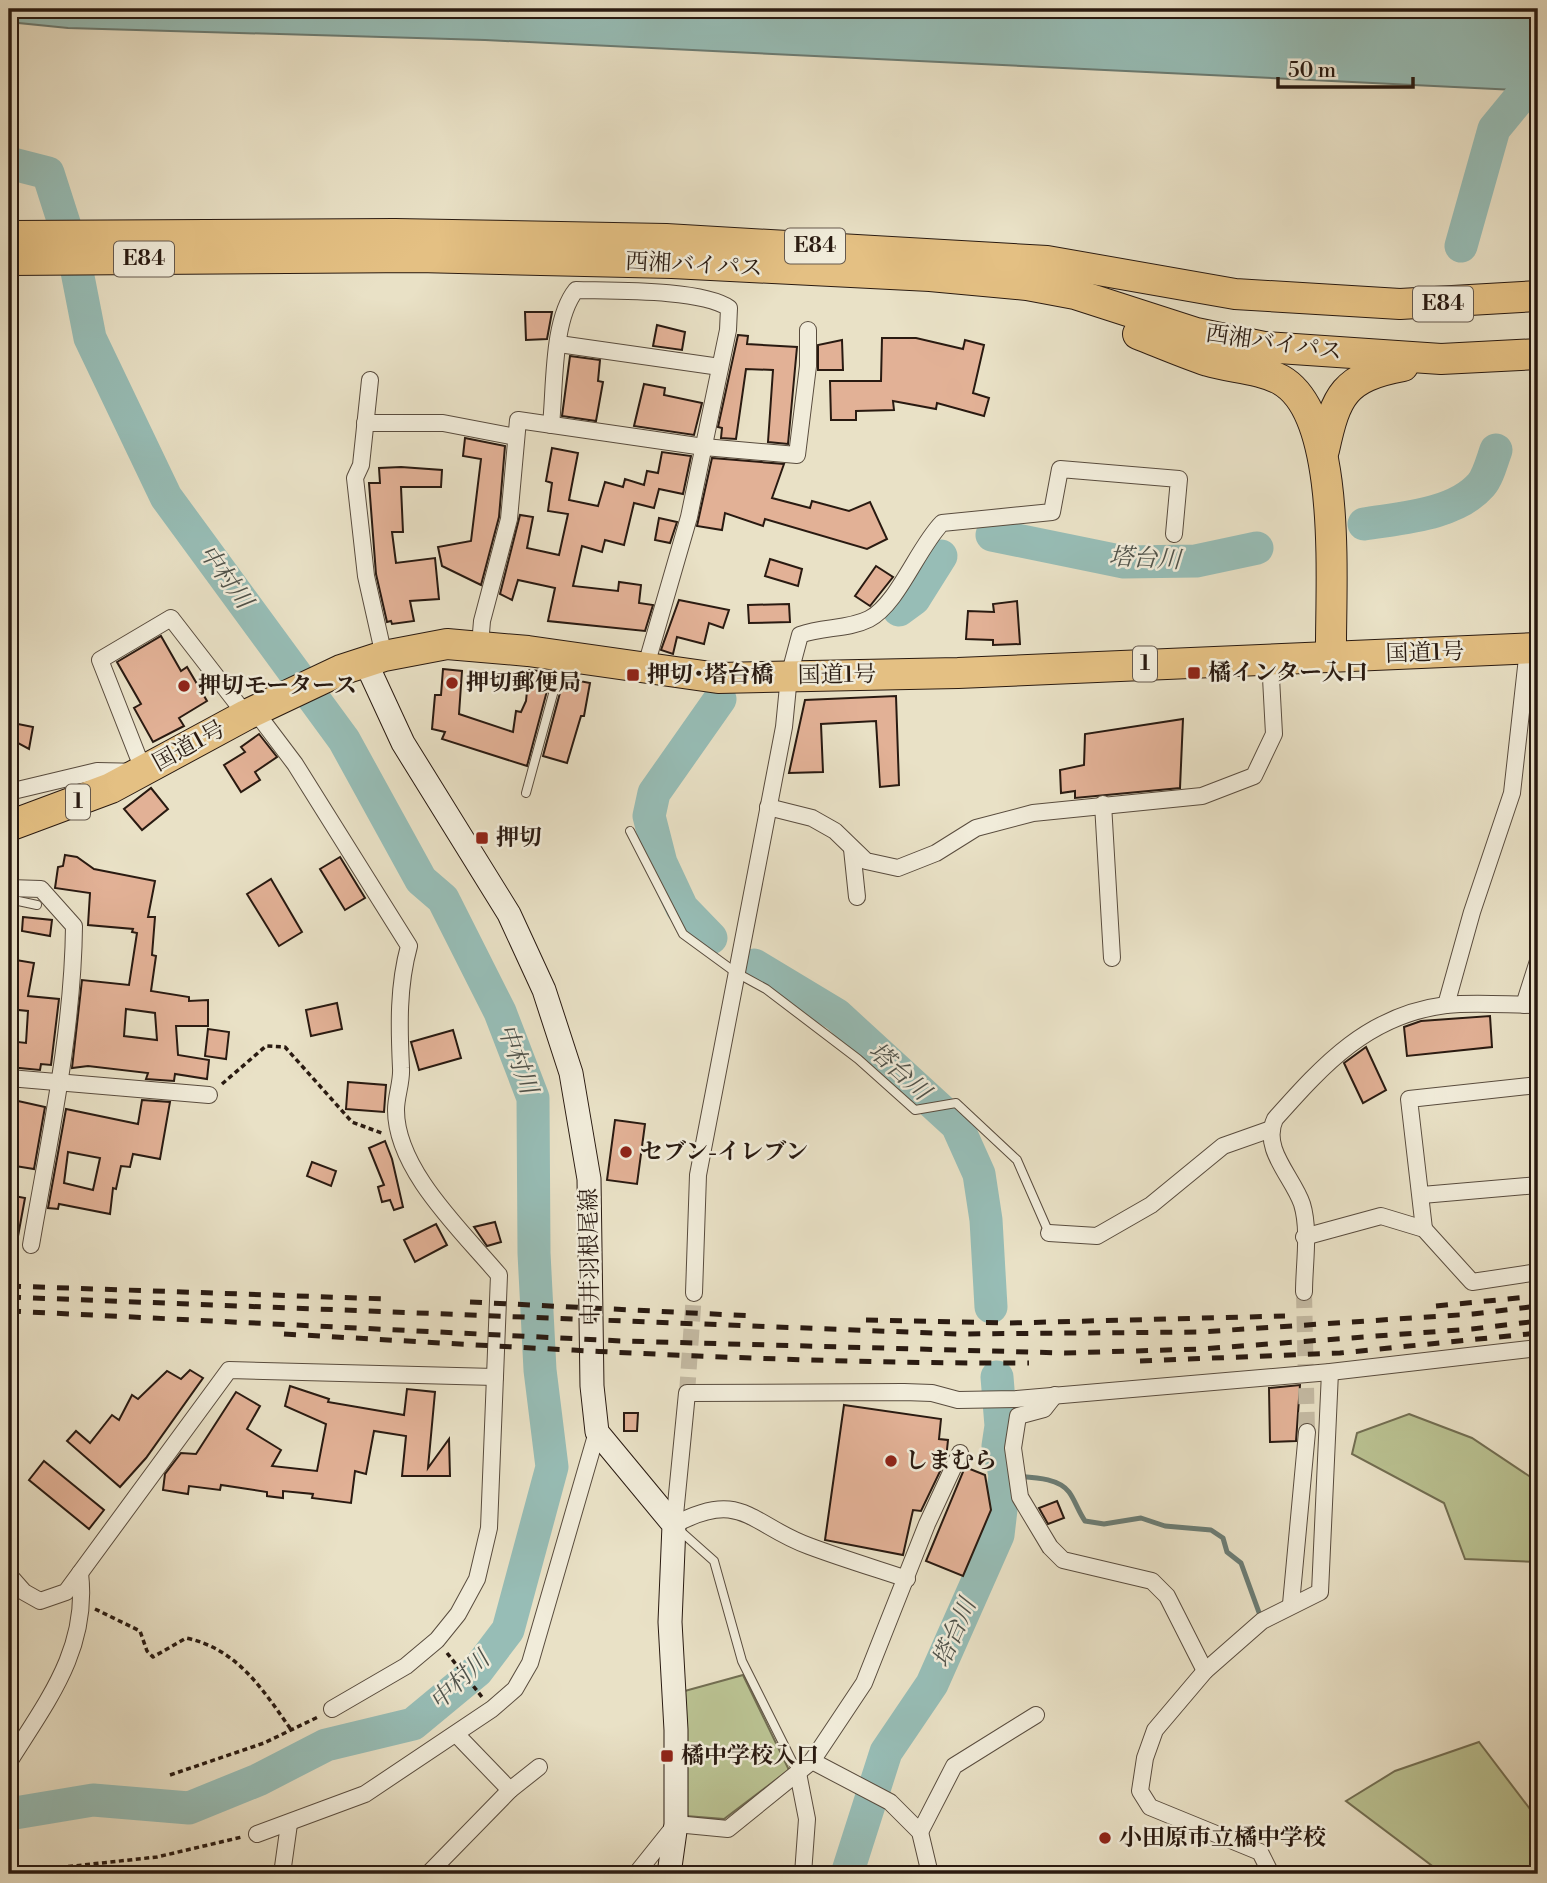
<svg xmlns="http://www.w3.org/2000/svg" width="1547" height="1883" font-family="'Libre Bodoni','Noto Serif JP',serif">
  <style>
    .green { fill: #bac292; stroke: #726e52; stroke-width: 2 }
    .water { fill: #97bdb6; stroke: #6b7c74; stroke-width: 2 }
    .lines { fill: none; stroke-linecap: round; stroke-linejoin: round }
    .stream { stroke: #6b7c74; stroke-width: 5 }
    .river { stroke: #97bdb6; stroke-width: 33 }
    .building { fill: #e2b196; stroke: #291a11; stroke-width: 2; fill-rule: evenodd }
    .street-tunnel { stroke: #c3b9a2; stroke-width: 16; stroke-dasharray: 16 8; stroke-linecap: butt }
    .lane-casing { stroke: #594c3e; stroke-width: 10 }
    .street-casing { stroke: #594c3e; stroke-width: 18 }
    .secondary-casing { stroke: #291a11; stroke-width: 25 }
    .highway-casing { stroke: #291a11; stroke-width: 32 }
    .path { stroke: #291a11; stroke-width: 3.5; stroke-dasharray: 5 3.5; stroke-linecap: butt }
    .lane { stroke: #f1ecda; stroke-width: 8 }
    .street { stroke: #f1ecda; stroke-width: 16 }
    .secondary { stroke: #f1ecda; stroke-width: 23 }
    .highway { stroke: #e4c083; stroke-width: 30 }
    .rail { stroke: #291a11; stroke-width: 5; stroke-dasharray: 12 12; stroke-linecap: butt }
    .poi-dot { fill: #8f2418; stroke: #f1ecda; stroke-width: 2.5 }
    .labels { text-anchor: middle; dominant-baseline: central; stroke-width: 5; stroke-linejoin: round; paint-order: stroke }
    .shield { fill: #f1ecda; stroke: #65594d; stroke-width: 2 }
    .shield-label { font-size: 21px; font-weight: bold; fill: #291a11 }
    .street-label { font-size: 23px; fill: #291a11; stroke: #f1ecda }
    .poi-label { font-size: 23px; font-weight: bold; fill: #291a11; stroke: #f1ecda; text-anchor: start }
    .water-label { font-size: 24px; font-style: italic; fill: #50534b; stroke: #f1ecda }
  </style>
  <rect width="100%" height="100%" fill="#e9e1c6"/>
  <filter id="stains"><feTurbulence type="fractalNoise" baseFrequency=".00286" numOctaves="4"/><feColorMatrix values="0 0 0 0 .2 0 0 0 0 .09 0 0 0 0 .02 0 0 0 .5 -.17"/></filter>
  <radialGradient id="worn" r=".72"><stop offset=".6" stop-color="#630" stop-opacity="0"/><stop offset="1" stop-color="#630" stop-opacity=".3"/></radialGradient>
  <!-- green -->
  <g class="green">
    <path d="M1409,1414L1472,1438L1538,1482V1562L1465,1559L1444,1503L1352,1454L1357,1433Z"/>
    <path d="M743,1675L789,1770L724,1819L686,1816L681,1692Z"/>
    <path d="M1479,1742L1536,1817L1538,1874H1443L1346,1801L1395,1771Z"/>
  </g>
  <!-- water -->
  <path class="water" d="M9,9H1538V91L485,40L68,28L9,22Z"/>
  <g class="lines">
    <!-- stream -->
    <path class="stream" d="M1005,1475C1024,1478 1056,1475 1069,1492C1075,1500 1078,1511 1085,1521L1104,1524L1141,1518L1165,1526L1211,1530L1223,1538L1227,1552L1241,1563L1261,1618"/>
    <!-- river -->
    <g class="river">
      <path d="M9,163L48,173L73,251L90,338L166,497L344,740L421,880L443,899L500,1012L533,1098L534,1253L540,1370L552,1467L508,1630L477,1671L413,1724L326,1745L258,1780L189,1808L93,1800L9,1814"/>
      <path d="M1461,246L1494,129L1526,90"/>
      <path d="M1364,524C1400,518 1455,515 1481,485C1488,477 1492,461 1496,450"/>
      <path d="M992,535L1124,562L1196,561L1257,548"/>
      <path d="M899,610L914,599L941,556"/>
      <path d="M711,938L682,908L661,863L649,816L654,793L720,699"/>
      <path d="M754,965L837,1015L957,1125L979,1174L986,1220L991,1307"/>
      <path d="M847,1874L886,1752L932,1684L998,1535L1005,1475L998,1446L1001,1426L997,1377"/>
    </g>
  </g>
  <!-- building -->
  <g class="building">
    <path d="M525,312H552L547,339L526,340Z"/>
    <path d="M657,325L685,332L682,350L653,346Z"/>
    <path d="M738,335L748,336L747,344L797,347L788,444L768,442L773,370L746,369L736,439L721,438L722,428L718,427Z"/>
    <path d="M882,338H916L963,349L965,340L984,345L973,393L989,398L984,416L937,403L936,409L893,401L894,410L856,411V420H831L830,381H881Z"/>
    <path d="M842,340L843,370H818V345Z"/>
    <path d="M570,356L600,360L598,381L603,382L596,421L562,416Z"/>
    <path d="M644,384L665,388L664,395L702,403L694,435L634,426Z"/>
    <path d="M465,438L505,446L499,517L481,585L442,566L438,547L471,541L481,459L463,456Z"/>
    <path d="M552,448L578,453L569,500L598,506L605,482L623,487L625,479L644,485L647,471L658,473L662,452L691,456L683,494L659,489L654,508L634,503L624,545L605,540L602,552L582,546L573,586L618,591L619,582L641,585L639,603L653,605L645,631L548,621L555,588L518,580L512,600L500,594L520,515L533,517L527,548L559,555L568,514L548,511L552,483L546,481Z"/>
    <path d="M712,458L784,464L772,498L810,508L812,501L849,511L870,502L887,539L867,549L765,519L763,526L725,513L722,530L697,526Z"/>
    <path d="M401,467L442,470L441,487H401L403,532H392L396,563L435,558L439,599L410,601L414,621L392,624L391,621L387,622L376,574L369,483H380L379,468Z"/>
    <path d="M659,518L677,522L670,543L655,540Z"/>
    <path d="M770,559L802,569L798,586L765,576Z"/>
    <path d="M876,566L893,577L870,606L855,596Z"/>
    <path d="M679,600L729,610L723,628L709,623L704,644L677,637L673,654L661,650Z"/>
    <path d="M1017,601L1020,644L993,645V640L966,639L968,611L994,612L993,604Z"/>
    <path d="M789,604L790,622L749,623L748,605Z"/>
    <path d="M161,636L181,671L187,667L207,701L179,718L184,726L153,742L134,708L141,704L117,662Z"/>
    <path d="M443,669L462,671L459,714L513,732L516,711L521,712L526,701L529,670L552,672L527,766L442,739L445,732L432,729L435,695H441Z"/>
    <path d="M564,678L590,683L584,716H581L567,763L543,756Z"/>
    <path d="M896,696L899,785L880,787L876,721L821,724L823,772L789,773L805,700Z"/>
    <path d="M1183,719L1180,788L1075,798V791L1061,793L1060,770L1084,765L1085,734Z"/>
    <path d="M13,723L33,727L29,749L14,741Z"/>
    <path d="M259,734L277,757L255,772L260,780L241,792L224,765L245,752L241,747Z"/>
    <path d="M151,788L168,809L142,830L124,809Z"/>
    <path d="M65,855L77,857L94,869L155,881L148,917H155L152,955L156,956L151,991L189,997V1001L208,1000V1026H176L178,1055L209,1060L207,1079L175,1074L174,1081L146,1079L148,1073L88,1066L72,1068L82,980L129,985L137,933L132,932L133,929L88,925L90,893L55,888L58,867L63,866ZM126,1009L155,1013L157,1040L124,1036Z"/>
    <path d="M340,857L365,898L345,910L320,869Z"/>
    <path d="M271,879L302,932L279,946L247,894Z"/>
    <path d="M23,917L52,920L50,936L22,931Z"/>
    <path d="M16,960L34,963L28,996L59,999L51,1065L41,1064L40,1070L9,1067V1041L26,1043L28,1011L9,1009V987Z"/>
    <path d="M337,1003L342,1029L311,1036L306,1010Z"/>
    <path d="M1490,1016L1492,1047L1407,1056L1404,1027L1421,1021Z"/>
    <path d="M208,1029L229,1032L226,1059L205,1056Z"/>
    <path d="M453,1030L461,1058L419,1070L411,1042Z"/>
    <path d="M1366,1047L1386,1090L1363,1103L1344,1063Z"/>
    <path d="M348,1082L386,1085L384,1112L346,1109Z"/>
    <path d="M142,1100L170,1102L160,1159L133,1154L130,1167L121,1166L116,1189L113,1188L110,1214L59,1204L58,1209L48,1208L66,1109L138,1124ZM68,1152L100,1158L93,1190L64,1183Z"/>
    <path d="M18,1101L45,1107L34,1169L9,1165Z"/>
    <path d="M615,1120L645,1124L637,1184L607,1180Z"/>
    <path d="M385,1141L392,1159L403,1207L394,1210L390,1200L382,1202L378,1187L384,1185L369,1148Z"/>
    <path d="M312,1162L336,1171L331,1186L307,1176Z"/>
    <path d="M9,1195L25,1198L16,1247L9,1246Z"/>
    <path d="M495,1222L501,1242L487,1246L474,1227Z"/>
    <path d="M436,1224L447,1245L415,1262L404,1240Z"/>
    <path d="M190,1370L203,1378L146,1458L120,1487L67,1441L76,1431L90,1443L112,1415L119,1420L132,1395L138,1399L167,1371L181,1379Z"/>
    <path d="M1300,1385L1296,1441L1270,1442L1269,1388Z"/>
    <path d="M290,1386L329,1399L328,1402L404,1415L407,1389L435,1392L428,1468L449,1439L450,1476H402L406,1436L374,1431L366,1474L355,1471L351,1503L312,1498L313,1494L283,1491V1498L267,1496V1492L221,1485L220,1490L189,1486L188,1494L163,1490L165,1474L181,1453L196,1454L236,1392L260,1406L247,1429L281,1450L272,1466L317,1471L326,1424L285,1406Z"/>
    <path d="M844,1405L941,1419L939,1439L948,1440L946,1459L921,1511L913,1510L903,1555L825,1540Z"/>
    <path d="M624,1413H638L637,1431H624Z"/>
    <path d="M44,1461L104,1510L89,1529L29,1480Z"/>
    <path d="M965,1467L985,1475L991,1510L963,1576L926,1561Z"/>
    <path d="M1057,1501L1064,1518L1048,1524L1039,1508Z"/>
  </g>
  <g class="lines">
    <!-- street-tunnel -->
    <g class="street-tunnel">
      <path d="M1304,1292L1307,1432"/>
      <path d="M687,1393L694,1293"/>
    </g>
    <!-- lane casing -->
    <g class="lane-casing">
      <g id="lane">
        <path d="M526,793L562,661"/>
        <path d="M630,831L683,934L735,972L766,989L858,1059L915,1110L956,1103L1017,1160L1049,1233"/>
        <path d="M9,899L37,905"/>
        <path d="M678,1529L714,1561L742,1661L798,1773"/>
      </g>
    </g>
    <!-- street casing -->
    <g class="street-casing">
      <g id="street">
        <path d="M559,344L720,367"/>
        <path d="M370,380L361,465L355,478L366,576L384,656"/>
        <path d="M365,423H443L516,437"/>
        <path d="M551,425C555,386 552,320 576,290C613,291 701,289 729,308L728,330L689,517L645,669"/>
        <path d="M480,645L482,621L509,519L518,420L704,447L797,455L808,366V330"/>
        <path d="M255,711L295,764L409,946C398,986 399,1026 401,1068C402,1082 396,1096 396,1110C396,1170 462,1231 499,1275L489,1528L477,1579L458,1614L437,1640L406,1666L332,1709"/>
        <path d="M9,792L97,771L144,772L100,660L171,618L246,715"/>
        <path d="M1103,804L1112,958"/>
        <path d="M768,807L812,818L835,831L866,861L898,868L936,853L976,828L1033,813L1202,796L1254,776L1274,734L1270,659"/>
        <path d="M852,849L857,897"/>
        <path d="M9,888L41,889L74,926C73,1032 49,1140 31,1245"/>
        <path d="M1446,1005L1472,912L1512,793L1528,649"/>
        <path d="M1524,1005L1538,961"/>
        <path d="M9,1078L209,1095"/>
        <path d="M1422,1195L1538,1185"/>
        <path d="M1424,1229L1409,1099L1538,1085"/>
        <path d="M1049,1233L1097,1236L1151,1205L1223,1146L1271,1129"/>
        <path d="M1304,1237L1381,1216L1424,1229L1472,1282L1538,1272"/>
        <path d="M1304,1292C1304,1265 1310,1230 1302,1204C1293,1177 1261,1149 1275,1119C1324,1064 1368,1015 1446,1005C1476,1002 1508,1005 1538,1005"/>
        <path d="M694,1293L698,1175L784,727L789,676L800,635C823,626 847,630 869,619C898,604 918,547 942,523L1052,512L1060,469L1179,479L1174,534"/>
        <path d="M1055,1395L1044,1409L1018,1416L1013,1448L1020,1497L1050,1547L1063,1560L1152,1581L1167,1596L1205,1671"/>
        <path d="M674,1525L687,1393L904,1392L932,1393L958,1400L1016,1399L1330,1372L1538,1348"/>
        <path d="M674,1525C742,1488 751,1525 809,1546C841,1558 874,1568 907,1579"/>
        <path d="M9,1575L24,1592L40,1601L66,1592L229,1370L495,1377"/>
        <path d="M1291,1604L1307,1432"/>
        <path d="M456,1734L510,1790"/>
        <path d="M812,1761L864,1683L927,1524L960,1453"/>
        <path d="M9,1762C47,1701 89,1649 80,1573"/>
        <path d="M798,1773L807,1819L803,1874"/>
        <path d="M920,1832L954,1766L1036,1715"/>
        <path d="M257,1834L365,1794L492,1709L515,1689L530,1663L597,1432"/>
        <path d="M282,1874L289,1824"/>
        <path d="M428,1874L510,1790L539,1767"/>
        <path d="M636,1874L676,1824L728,1829L812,1761L890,1802L920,1832L930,1874"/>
        <path d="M1271,1874L1260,1852L1150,1807L1140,1791L1145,1758L1155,1730L1205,1671L1262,1621L1320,1592L1330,1372"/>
      </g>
    </g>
    <!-- secondary casing -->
    <g class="secondary-casing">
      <path id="secondary" d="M366,663L403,743L509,914L544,990L571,1073L589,1179L592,1386L597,1432L674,1525L670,1622L676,1730V1824L669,1874"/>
    </g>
    <!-- highway casing -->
    <g class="highway-casing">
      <g id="highway">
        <path d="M9,236L395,234L666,239L1047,261L1235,294L1400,304L1538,296"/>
        <path d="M9,260L418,257L672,263L930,276L1027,285L1075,294L1196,333L1264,347L1441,359L1538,354"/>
        <path d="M1138,334C1161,343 1184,353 1208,361C1231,368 1259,368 1281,380C1344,416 1330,590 1331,656"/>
        <path d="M1324,450C1336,395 1344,377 1403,366"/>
        <path d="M9,826L111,788L246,715L341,670L384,656L447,644L528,651L718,678L958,673L1538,648"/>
      </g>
    </g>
    <!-- path -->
    <g class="path">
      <path d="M222,1084L266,1046L285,1047L352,1122L384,1134"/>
      <path d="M95,1609L140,1631L147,1651L153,1657L186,1638C238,1649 263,1690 292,1731"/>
      <path d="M447,1653L482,1697"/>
      <path d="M170,1775L264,1743L318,1717"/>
      <path d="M9,1873L157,1857L242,1837"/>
    </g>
    <!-- lane -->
    <use href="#lane" class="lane"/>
    <!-- street -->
    <use href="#street" class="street"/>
    <!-- secondary -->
    <use href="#secondary" class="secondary"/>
    <!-- highway -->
    <use href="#highway" class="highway"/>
    <!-- rail -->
    <g class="rail">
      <path d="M9,1286L387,1299"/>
      <path d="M9,1297L958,1334L1200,1332L1473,1314L1538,1306"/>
      <path d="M470,1302L754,1316"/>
      <path d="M1436,1306L1538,1296"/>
      <path d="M9,1311L622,1341L1065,1353L1201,1349L1472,1329L1538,1321"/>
      <path d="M866,1320L1010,1323L1285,1316"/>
      <path d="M284,1334C532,1348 780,1364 1029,1363"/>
      <path d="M1140,1361L1340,1353L1538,1333"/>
    </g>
  </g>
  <!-- markers -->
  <g class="poi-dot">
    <rect x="1187" y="666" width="14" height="14" rx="3.5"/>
    <rect x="626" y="668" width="14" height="14" rx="3.5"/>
    <circle cx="452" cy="683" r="7"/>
    <circle cx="184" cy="686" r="7"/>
    <rect x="475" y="831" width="14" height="14" rx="3.5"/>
    <circle cx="626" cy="1152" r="7"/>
    <circle cx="891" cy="1461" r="7"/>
    <rect x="660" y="1749" width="14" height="14" rx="3.5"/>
    <circle cx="1105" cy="1838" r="7"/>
  </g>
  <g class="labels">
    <!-- shield labels -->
    <g class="shield">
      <rect x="785" y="228.5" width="60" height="35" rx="5"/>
      <rect x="114" y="241.5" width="60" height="35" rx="5"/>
      <rect x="1413" y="286.5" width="60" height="35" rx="5"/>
      <rect x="1133" y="646.5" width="24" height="35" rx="5"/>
      <rect x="66" y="784.5" width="24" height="35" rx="5"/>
    </g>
    <g class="shield-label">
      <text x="815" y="246">E84</text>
      <text x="144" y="259">E84</text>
      <text x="1443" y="304">E84</text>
      <text x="1145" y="664">1</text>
      <text x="78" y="802">1</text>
    </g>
    <!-- street labels -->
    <g class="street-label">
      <text transform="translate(694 265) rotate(3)">西湘バイパス</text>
      <text transform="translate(1274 343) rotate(8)">西湘バイパス</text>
      <text transform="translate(1425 653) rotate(-2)">国道1号</text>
      <text transform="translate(837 675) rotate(-1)">国道1号</text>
      <text transform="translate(189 746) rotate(-29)">国道1号</text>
      <text transform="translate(590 1257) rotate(-91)">中井羽根尾線</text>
    </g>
    <!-- poi labels -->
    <g class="poi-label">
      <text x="1208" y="673">橘インター入口</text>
      <text x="647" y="675">押切･塔台橋</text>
      <text x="466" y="683">押切郵便局</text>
      <text x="198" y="686">押切モータース</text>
      <text x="496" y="838">押切</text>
      <text x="640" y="1152">セブン-イレブン</text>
      <text x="905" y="1461">しまむら</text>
      <text x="681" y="1756">橘中学校入口</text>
      <text x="1119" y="1838">小田原市立橘中学校</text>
    </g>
    <!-- water labels -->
    <g class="water-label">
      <text transform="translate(1145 559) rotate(3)">塔台川</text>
      <text transform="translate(225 577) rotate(54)">中村川</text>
      <text transform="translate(517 1059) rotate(70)">中村川</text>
      <text transform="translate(899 1072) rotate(42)">塔台川</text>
      <text transform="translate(955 1633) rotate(-66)">塔台川</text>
      <text transform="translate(460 1681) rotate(-44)">中村川</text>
    </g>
  </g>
  <!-- margin -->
  <rect width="1547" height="1883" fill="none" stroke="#e9e1c6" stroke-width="35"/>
  <rect x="10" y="10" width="1526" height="1862" fill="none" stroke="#291a11" stroke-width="3.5"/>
  <rect x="18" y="18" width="1512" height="1848" fill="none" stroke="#291a11" stroke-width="2"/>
  <!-- scale -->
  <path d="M1278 77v10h135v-10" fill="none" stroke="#291a11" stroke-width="3.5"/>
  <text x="1288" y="77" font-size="21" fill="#291a11" stroke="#f1ecda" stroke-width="5" paint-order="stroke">50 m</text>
  <rect width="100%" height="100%" filter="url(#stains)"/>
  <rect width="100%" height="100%" fill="url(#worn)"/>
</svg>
